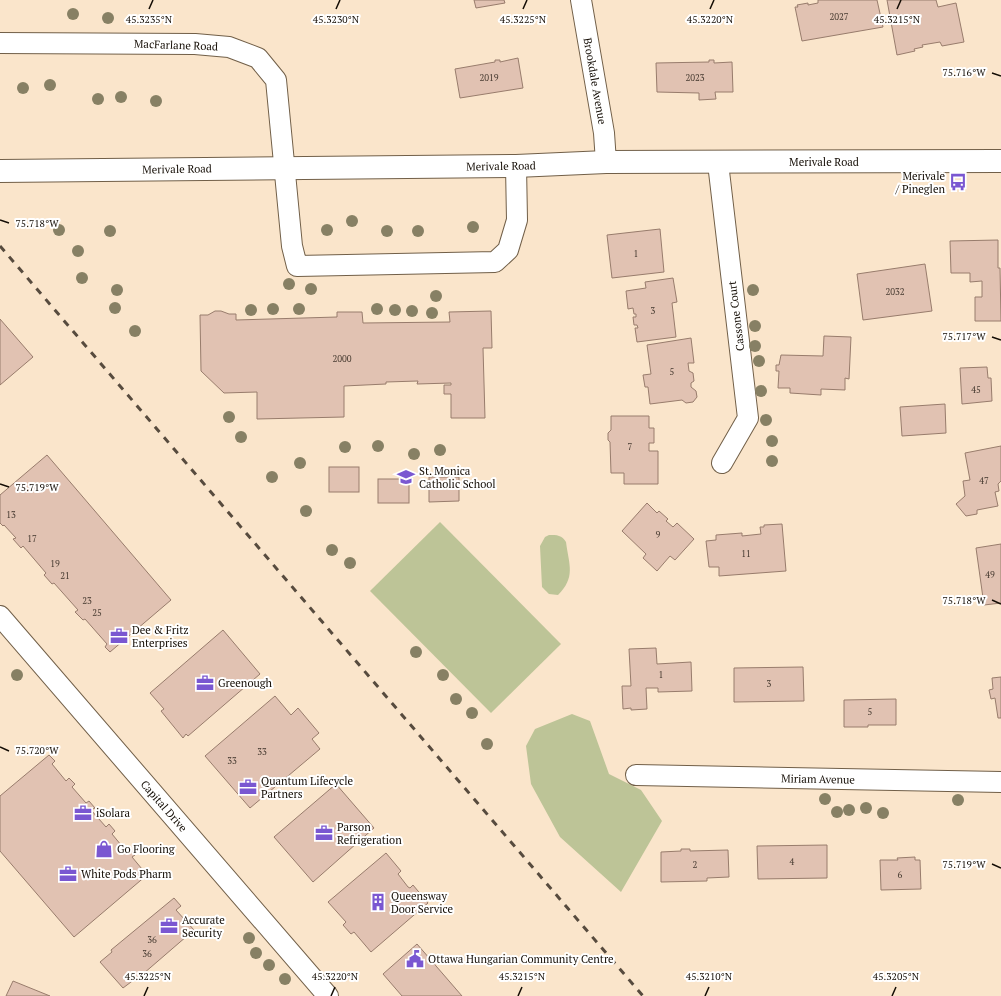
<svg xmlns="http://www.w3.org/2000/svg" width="1001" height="996" font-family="'PT Serif',serif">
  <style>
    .green { fill: #bdc497 }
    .building { fill: #e1c2b2; stroke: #987c6c }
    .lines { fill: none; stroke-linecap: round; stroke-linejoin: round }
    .minor-casing { stroke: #715f48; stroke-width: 22 }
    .major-casing { stroke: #715f48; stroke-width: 24 }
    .minor { stroke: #fff; stroke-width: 20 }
    .major { stroke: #fff; stroke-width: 22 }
    .rail { stroke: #574b3e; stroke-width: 3; stroke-dasharray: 7 7; stroke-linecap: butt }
    .tree { fill: #878064 }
    .ticks { fill: none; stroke: #130c04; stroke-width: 1.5 }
    .labels { text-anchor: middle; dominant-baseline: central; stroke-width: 4; stroke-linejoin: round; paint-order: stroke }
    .number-label { font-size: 9px; fill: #463a30 }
    .street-label { font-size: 11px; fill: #130c04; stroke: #fff }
    .poi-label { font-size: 11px; fill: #130c04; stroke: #fff; text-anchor: start }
    .ticks-label { font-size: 10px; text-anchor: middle; fill: #130c04; stroke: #fff; stroke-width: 4; stroke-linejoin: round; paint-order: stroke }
  </style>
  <rect width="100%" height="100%" fill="#fae5cb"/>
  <!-- green -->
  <g class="green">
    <path d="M440,522L561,644L491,713L370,591Z"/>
    <path d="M549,535C557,535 562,535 566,542C569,565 576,577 558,595L549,594L542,587L540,546L545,537Z"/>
    <path d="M572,714L590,721L609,774L641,790L662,821L621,892L560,837L531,784L526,746L535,729Z"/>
  </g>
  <!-- building -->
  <g class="building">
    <path d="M474,0H504L505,3L476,8Z"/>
    <path d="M818,0H877L883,27L802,41L795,7H798L797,5L808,3V5L818,3Z"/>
    <path d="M887,0H936L938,7L956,3L964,42L942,46L940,42L922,45L923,47L914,49L915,51L897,55Z"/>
    <path d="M518,58L523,88L460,98L455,69L495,62V60H500V62Z"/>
    <path d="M709,60H714V63L732,62L733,92H715L716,99L699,100V93L657,92L656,63L709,62Z"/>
    <path d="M660,229L664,272L612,278L607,235Z"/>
    <path d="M998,240V268H1000L1001,321H975V297H982V281L970,282V273H951L950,241Z"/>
    <path d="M925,264L932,311L863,320L857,274Z"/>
    <path d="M673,278L677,302L672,303L676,337L637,342L635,328H638L637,325H634L633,317H636V314H634L633,308L628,309L626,291L646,288L645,282Z"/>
    <path d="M215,311H221L229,314H236V320L337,317V312H362L363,323L450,322L449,312L491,311L492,348H483L485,418H451V394H444V385H451V383L417,384L418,381L386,382V384L344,386V417L257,419V392L224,393L201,371L200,315H208Z"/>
    <path d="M0,319L33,357L0,385Z"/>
    <path d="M824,336L851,337L849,379L845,378V390L821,389V395L790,393V388H778L779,371H776V365H779L781,355L823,356Z"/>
    <path d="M691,338L694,363H688L689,371L693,373L694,381L691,383V387L696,391L697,397L693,402L686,403L682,400L650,404L648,387H645L643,375L651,374L647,345Z"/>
    <path d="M987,367L988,378H991L992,401L962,404L960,368Z"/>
    <path d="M945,404L946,433L902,436L900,407Z"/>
    <path d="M611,416H649V428H654V443H649V451H658V484H624V473H611L610,442L608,440V433L611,430Z"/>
    <path d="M1001,446V481L998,484L999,491L995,492L998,506L977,510V514L966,516L956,504L965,496L963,481L970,480L965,453Z"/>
    <path d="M47,455L171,600L110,652L105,647L107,644L85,619L83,620L75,612L78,610L54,583L52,584L44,575L46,573L23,546L21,548L13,539L16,538L4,525L3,526L0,523V495Z"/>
    <rect x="329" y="467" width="30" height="25"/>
    <path d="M429,477H459V501L429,502Z"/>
    <rect x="378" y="479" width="31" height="24"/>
    <path d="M647,503L657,513L659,511L668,519L666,521L673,527L677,523L694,539L675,560L670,556L657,571L643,558L646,554L622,531Z"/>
    <path d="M782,524L786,571L719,576V567H709L706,541L716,540V535L742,533V536L761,534L760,527H764V525Z"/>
    <path d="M1001,544V603L984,605L976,548Z"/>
    <path d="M223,630L260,674L188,736L186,734L183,738L161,711L164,709L150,693Z"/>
    <path d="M656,648L657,664L691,662L692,691L658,692V688H646L647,709L631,710V708L623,709L622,686H631L629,649Z"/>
    <path d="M803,667L804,701L734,702V668Z"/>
    <path d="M1001,677V718H998L995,698L991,699L989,690L993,689L992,678Z"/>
    <path d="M275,696L291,715L298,708L319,733L312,739L320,749L250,808L205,756Z"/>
    <path d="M896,699V725H868V727H844V700Z"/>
    <path d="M49,755L55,761L52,764L66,781L69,778L75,784L72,787L86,803L89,801L95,808L91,810L106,827L109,824L115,831L112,834L126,851L129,848L135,855L132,857L147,875L74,937L0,851V796Z"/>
    <path d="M336,784L374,828L313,882L274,837Z"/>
    <path d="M827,845V878L758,879L757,846Z"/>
    <path d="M681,849H690V851L728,850L729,877L707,878V881L661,882V852L681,851Z"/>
    <path d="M386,853L401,871L398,874L408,887L410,888L413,885L428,903L371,952L354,932L351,934L343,925L346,922L328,902Z"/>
    <path d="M915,857V860H920L921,889L881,890L880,860H898L897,858Z"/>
    <path d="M174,898L181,906L176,910L194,930L136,980L135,979L123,988L100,962L112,952L111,950Z"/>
    <path d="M417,944L462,996H402L383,974Z"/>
    <path d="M13,981L50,996H6Z"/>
  </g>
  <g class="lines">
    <!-- minor casing -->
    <g class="minor-casing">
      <g id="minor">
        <path d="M581,0L604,133L606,162"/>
        <path d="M0,43L195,44L229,47L258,58L276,80L292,246L297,266L495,262L508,250L517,220L516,166"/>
        <path d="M718,163L748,418L722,463"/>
        <path d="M0,616L328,996"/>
        <path d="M636,775L1001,782"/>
      </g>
    </g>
    <!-- major casing -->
    <g class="major-casing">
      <path id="major" d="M0,171L516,166L606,162L1001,161"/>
    </g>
    <!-- minor -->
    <use href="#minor" class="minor"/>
    <!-- major -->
    <use href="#major" class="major"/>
    <!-- rail -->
    <path class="rail" d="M0,246L643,996"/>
  </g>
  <!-- trees -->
  <g class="tree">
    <circle cx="73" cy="14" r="6"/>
    <circle cx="108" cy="18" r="6"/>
    <circle cx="50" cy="85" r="6"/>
    <circle cx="23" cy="88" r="6"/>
    <circle cx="121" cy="97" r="6"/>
    <circle cx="98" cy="99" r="6"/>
    <circle cx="156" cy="101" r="6"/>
    <circle cx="352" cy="221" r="6"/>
    <circle cx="473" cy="227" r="6"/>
    <circle cx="59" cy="230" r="6"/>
    <circle cx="327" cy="230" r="6"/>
    <circle cx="110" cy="231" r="6"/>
    <circle cx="387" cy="231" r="6"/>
    <circle cx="418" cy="231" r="6"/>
    <circle cx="78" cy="251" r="6"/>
    <circle cx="82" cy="278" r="6"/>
    <circle cx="289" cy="284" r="6"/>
    <circle cx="311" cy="289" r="6"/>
    <circle cx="117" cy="290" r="6"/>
    <circle cx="753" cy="290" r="6"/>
    <circle cx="436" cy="296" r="6"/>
    <circle cx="115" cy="308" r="6"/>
    <circle cx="273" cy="309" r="6"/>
    <circle cx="299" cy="309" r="6"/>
    <circle cx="377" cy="309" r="6"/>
    <circle cx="251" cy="310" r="6"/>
    <circle cx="395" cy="310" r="6"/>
    <circle cx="412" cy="311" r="6"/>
    <circle cx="432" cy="313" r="6"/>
    <circle cx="755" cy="326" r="6"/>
    <circle cx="135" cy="331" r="6"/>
    <circle cx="755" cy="346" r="6"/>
    <circle cx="759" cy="361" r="6"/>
    <circle cx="761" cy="391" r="6"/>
    <circle cx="229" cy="417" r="6"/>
    <circle cx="766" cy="420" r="6"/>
    <circle cx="241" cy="437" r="6"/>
    <circle cx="772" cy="441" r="6"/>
    <circle cx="378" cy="446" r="6"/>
    <circle cx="345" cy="447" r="6"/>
    <circle cx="440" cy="450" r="6"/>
    <circle cx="414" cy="454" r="6"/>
    <circle cx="772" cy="461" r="6"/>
    <circle cx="300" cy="463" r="6"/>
    <circle cx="272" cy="477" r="6"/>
    <circle cx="306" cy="511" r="6"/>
    <circle cx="332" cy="550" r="6"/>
    <circle cx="350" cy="563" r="6"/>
    <circle cx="416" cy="652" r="6"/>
    <circle cx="17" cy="675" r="6"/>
    <circle cx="443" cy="675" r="6"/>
    <circle cx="456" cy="699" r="6"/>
    <circle cx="472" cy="713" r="6"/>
    <circle cx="487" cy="744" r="6"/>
    <circle cx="825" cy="799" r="6"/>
    <circle cx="958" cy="800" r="6"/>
    <circle cx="866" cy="808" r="6"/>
    <circle cx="849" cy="810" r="6"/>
    <circle cx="837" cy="812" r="6"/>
    <circle cx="883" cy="813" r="6"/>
    <circle cx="249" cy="938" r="6"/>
    <circle cx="256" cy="953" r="6"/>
    <circle cx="269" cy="965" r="6"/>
    <circle cx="285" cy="979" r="6"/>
  </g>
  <!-- ticks -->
  <path class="ticks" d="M149,9L153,0M336,9L340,0M523,9L527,0M710,9L714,0M897,9L901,0M992,73L1001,76M0,220L9,223M992,337L1001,340M0,484L9,487M992,600L1001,604M0,747L9,751M992,864L1001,868M144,996L148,987M331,996L335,987M518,996L522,987M705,996L709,987M892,996L896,987"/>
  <!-- icons -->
  <defs>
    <g id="bus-bare" transform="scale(1.38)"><path d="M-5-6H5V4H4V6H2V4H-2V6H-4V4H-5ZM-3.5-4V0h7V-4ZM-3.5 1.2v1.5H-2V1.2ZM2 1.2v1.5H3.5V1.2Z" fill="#7a57d1" stroke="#fff" stroke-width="2.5" paint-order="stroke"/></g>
    <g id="school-bare" transform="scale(1.38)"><path d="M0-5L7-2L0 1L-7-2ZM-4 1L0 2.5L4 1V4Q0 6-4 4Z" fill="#7a57d1" stroke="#fff" stroke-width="2.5" paint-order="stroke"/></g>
    <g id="office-bare" transform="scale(1.38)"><path d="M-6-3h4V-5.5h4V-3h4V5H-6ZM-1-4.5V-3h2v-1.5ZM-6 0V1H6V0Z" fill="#7a57d1" stroke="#fff" stroke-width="2.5" paint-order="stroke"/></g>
    <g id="shop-bare" transform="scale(1.38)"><path d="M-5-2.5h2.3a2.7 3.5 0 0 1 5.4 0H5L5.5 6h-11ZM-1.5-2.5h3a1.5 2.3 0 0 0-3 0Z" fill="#7a57d1" stroke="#fff" stroke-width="2.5" paint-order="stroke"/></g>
    <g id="building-bare" transform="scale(1.38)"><path d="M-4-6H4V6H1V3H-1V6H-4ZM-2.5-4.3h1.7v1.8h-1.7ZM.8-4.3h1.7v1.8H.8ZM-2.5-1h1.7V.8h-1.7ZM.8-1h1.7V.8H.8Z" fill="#7a57d1" stroke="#fff" stroke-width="2.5" paint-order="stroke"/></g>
    <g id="civic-bare" transform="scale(1.38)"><path d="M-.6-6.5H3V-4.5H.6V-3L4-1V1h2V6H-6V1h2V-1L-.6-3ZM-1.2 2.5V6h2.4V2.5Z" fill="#7a57d1" stroke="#fff" stroke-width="2.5" paint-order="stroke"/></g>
  </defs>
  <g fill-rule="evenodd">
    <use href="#bus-bare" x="958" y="182"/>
    <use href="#school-bare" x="406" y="477"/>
    <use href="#office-bare" x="119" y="636"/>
    <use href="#office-bare" x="205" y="683"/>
    <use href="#office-bare" x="248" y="787"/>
    <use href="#office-bare" x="83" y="813"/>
    <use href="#office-bare" x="324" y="833"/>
    <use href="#shop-bare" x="104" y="849"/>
    <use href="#office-bare" x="68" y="874"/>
    <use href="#building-bare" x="378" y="902"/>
    <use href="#office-bare" x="169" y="926"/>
    <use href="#civic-bare" x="415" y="959"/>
  </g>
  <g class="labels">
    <!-- number labels -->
    <g class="number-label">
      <text x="839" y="17">2027</text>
      <text x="489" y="78">2019</text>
      <text x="695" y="78">2023</text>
      <text x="636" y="254">1</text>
      <text x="895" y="292">2032</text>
      <text x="653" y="311">3</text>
      <text x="342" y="359">2000</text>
      <text x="672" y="372">5</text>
      <text x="976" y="390">45</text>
      <text x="630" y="447">7</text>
      <text x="984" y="481">47</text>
      <text x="11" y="515">13</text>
      <text x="658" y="535">9</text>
      <text x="32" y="539">17</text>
      <text x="746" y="554">11</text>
      <text x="55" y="564">19</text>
      <text x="990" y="575">49</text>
      <text x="65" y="576">21</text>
      <text x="87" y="601">23</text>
      <text x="97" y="613">25</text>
      <text x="661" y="675">1</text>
      <text x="769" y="684">3</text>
      <text x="870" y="712">5</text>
      <text x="262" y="752">33</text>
      <text x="232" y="761">33</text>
      <text x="792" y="862">4</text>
      <text x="695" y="865">2</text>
      <text x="900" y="875">6</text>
      <text x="152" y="940">36</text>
      <text x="147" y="954">36</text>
    </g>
    <!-- street labels -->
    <g class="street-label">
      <text transform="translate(176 45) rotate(2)">MacFarlane Road</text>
      <text transform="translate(595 81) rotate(80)">Brookdale Avenue</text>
      <text x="824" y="162">Merivale Road</text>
      <text transform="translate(501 166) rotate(-1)">Merivale Road</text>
      <text transform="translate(177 169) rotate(-1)">Merivale Road</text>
      <text transform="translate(736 316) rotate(-97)">Cassone Court</text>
      <text transform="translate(818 779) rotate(1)">Miriam Avenue</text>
      <text transform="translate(164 806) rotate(49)">Capital Drive</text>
    </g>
    <!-- poi labels -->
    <g class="poi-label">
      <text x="945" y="176" text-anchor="end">Merivale<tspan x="945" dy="13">/ Pineglen</tspan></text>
      <text x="419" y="471">St. Monica<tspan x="419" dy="13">Catholic School</tspan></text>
      <text x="132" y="630">Dee &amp; Fritz<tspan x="132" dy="13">Enterprises</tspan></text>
      <text x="218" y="683">Greenough</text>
      <text x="261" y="781">Quantum Lifecycle<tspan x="261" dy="13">Partners</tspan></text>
      <text x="96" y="813">iSolara</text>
      <text x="337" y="827">Parson<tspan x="337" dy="13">Refrigeration</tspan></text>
      <text x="117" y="849">Go Flooring</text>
      <text x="81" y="874">White Pods Pharm</text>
      <text x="391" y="896">Queensway<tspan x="391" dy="13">Door Service</tspan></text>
      <text x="182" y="920">Accurate<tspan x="182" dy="13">Security</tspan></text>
      <text x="428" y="959">Ottawa Hungarian Community Centre</text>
    </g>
  </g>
  <g class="ticks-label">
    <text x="149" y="23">45.3235°N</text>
    <text x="523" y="23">45.3225°N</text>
    <text x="710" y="23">45.3220°N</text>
    <text x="897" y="23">45.3215°N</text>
    <text x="336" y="23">45.3230°N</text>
    <text x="964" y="76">75.716°W</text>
    <text x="37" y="227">75.718°W</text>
    <text x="964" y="340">75.717°W</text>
    <text x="37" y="491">75.719°W</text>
    <text x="964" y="604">75.718°W</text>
    <text x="37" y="754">75.720°W</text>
    <text x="964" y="868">75.719°W</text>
    <text x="148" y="980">45.3225°N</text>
    <text x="335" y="980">45.3220°N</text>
    <text x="522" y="980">45.3215°N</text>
    <text x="709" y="980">45.3210°N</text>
    <text x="896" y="980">45.3205°N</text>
  </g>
</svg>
